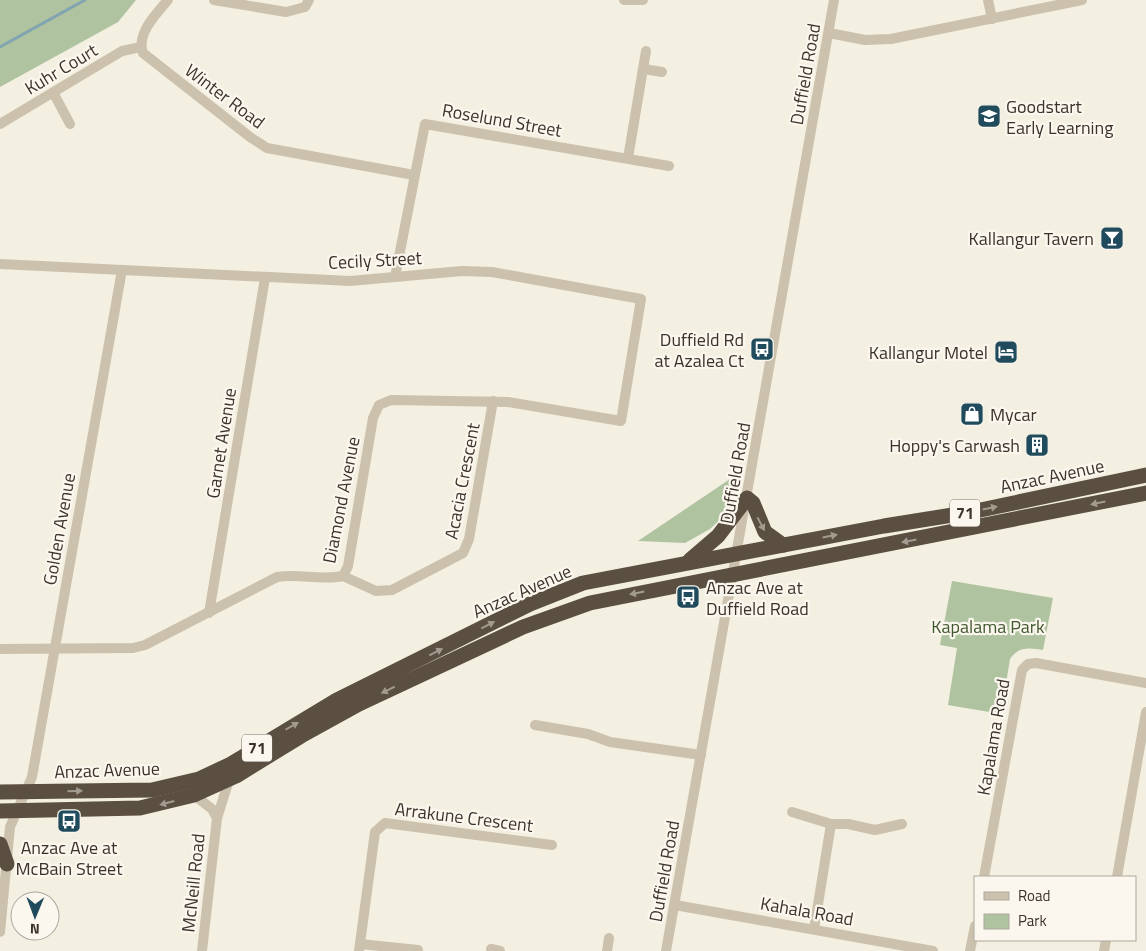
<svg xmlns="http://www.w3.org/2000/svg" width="1146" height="951" font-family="'Titillium Web',sans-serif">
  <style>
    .green { fill: #b0c3a0 }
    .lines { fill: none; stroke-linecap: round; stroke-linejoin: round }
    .stream { stroke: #80a4b0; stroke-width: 3 }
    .minor { stroke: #ccc1ac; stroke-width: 10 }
    .highway { stroke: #5b4f42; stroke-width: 15 }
    .oneway { fill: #a39b8f }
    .labels { text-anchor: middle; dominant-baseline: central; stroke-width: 4.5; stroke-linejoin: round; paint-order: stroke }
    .shield { fill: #fbf7ee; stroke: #746e66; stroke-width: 1 }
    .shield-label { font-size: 16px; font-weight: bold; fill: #3a332b }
    .street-label { font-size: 18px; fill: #3a332b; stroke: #fbf7ee }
    .poi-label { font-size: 18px; fill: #3a332b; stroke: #fbf7ee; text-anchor: end }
    .park-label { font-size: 18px; fill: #40582f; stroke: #fbf7ee }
  </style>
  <rect width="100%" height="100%" fill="#f3efe1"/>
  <!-- green -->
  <g class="green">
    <path d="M0,0H136L118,22L0,87Z"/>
    <path d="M736,475L729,511L710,529L685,543L638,541Z"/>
    <path d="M952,581L1053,598L1043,650C1031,648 1018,646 1010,659L1001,714L948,705L957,648L940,645Z"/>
  </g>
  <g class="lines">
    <!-- stream -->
    <path class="stream" d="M0,47L85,0"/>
    <!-- minor -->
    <g class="minor">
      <path d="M168,0C156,14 136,34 143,53L250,137L267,148L414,175"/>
      <path d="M214,0L286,12L305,7L309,0"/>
      <path d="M624,0H643"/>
      <path d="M988,0L992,19"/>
      <path d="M829,33L865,40L891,39L1082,0"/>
      <path d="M644,69L662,72"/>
      <path d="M54,94L70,124"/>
      <path d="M0,124L122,51L141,47"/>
      <path d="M628,158L646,51"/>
      <path d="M0,264L350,281L462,271L492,272L641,299L621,421L508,402L391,400L379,405L373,418L348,566L343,576C320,581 299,573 277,577L145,645L133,648L0,649"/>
      <path d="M395,277L425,124L669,166"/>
      <path d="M343,576L376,591L392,590L463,553L469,539L493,401"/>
      <path d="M209,613L265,278"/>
      <path d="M535,725L588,734L610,742L701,755"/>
      <path d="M194,795L212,809L217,818"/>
      <path d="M792,812L831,824"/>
      <path d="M984,877L1022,670L1028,664L1036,663L1146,683"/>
      <path d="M1117,877L1146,712"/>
      <path d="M675,905L933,951"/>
      <path d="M814,929L831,824H848L875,830L902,824"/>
      <path d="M0,932L10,827L32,777L122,270"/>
      <path d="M360,944L418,950"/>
      <path d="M491,949L500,951"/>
      <path d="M202,951L217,818L229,780"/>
      <path d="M359,951L375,832L385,823L552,845"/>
      <path d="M607,951L609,938"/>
      <path d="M666,951L834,0"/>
      <path d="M970,951L975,926"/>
      <path d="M1104,951L1106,940"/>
    </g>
    <!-- highway -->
    <g class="highway">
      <path d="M690,560L718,536L747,498L753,503L765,532L783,545"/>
      <path d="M0,792L152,790L199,779L231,764L337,700L530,604L583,583L884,526L971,512L1146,475"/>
      <path d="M0,811L140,808L194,795L236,776L301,736L359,704L523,627L590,603L1146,493"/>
      <path d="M0,844L7,864"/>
    </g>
  </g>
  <!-- one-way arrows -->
  <defs><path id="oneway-solid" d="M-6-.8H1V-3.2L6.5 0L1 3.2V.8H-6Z" transform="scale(1.25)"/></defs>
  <g class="oneway">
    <use href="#oneway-solid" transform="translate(1098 503) rotate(168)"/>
    <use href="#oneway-solid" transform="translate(990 508) rotate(-12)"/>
    <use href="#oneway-solid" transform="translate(761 524) rotate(62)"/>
    <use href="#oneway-solid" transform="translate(830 536) rotate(-11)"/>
    <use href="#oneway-solid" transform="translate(909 541) rotate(169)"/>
    <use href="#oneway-solid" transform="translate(637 593) rotate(169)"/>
    <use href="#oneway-solid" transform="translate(488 625) rotate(-27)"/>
    <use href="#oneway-solid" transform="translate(436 652) rotate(-27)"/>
    <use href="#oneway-solid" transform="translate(388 690) rotate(154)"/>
    <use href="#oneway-solid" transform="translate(292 726) rotate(-30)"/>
    <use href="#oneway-solid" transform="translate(75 791) rotate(-1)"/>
    <use href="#oneway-solid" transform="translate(167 803) rotate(165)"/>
  </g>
  <!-- icons -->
  <defs>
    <g id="school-square" transform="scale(1.25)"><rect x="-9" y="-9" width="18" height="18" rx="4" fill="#204b5c" stroke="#fbf7ee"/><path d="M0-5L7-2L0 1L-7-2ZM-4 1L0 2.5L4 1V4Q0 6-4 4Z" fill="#fff"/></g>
    <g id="bar-square" transform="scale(1.25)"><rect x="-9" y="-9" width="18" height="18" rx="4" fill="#204b5c" stroke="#fbf7ee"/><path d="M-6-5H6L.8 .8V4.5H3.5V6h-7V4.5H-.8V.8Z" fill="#fff"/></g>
    <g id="bus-square" transform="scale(1.25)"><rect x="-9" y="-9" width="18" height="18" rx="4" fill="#204b5c" stroke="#fbf7ee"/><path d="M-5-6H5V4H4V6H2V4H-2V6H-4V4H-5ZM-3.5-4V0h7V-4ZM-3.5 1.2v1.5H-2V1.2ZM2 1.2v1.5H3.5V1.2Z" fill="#fff"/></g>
    <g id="hotel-square" transform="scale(1.25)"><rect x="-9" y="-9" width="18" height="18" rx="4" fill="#204b5c" stroke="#fbf7ee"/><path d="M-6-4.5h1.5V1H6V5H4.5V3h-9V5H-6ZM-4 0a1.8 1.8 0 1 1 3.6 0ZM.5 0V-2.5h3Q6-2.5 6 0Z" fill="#fff"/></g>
    <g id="shop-square" transform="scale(1.25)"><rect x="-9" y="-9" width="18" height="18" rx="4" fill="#204b5c" stroke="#fbf7ee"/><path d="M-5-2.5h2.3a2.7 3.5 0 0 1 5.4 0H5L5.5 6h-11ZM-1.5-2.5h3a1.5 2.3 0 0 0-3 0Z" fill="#fff"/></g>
    <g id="building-square" transform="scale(1.25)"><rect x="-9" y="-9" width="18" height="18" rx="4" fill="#204b5c" stroke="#fbf7ee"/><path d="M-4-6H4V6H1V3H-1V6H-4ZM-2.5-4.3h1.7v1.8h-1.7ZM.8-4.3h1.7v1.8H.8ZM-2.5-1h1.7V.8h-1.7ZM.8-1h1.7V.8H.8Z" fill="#fff"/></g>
  </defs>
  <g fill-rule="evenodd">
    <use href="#school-square" x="989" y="116"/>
    <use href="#bar-square" x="1112" y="238"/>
    <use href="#bus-square" x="762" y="349"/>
    <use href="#hotel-square" x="1006" y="352"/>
    <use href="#shop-square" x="972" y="414"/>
    <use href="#building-square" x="1037" y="445"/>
    <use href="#bus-square" x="688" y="597"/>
    <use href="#bus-square" x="69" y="821"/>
  </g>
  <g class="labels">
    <!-- shield labels -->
    <g class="shield">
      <rect x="950" y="499.5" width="30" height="27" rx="4"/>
      <rect x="242" y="734.5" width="30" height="27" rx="4"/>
    </g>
    <g class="shield-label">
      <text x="965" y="513">71</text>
      <text x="257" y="748">71</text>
    </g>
    <!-- street labels -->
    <g class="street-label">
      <text transform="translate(61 69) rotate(-31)">Kuhr Court</text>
      <text transform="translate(805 74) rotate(-80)">Duffield Road</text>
      <text transform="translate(225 96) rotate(37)">Winter Road</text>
      <text transform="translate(502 120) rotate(10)">Roselund Street</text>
      <text transform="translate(375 260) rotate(-3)">Cecily Street</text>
      <text transform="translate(221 443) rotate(-81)">Garnet Avenue</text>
      <text transform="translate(735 473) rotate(-80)">Duffield Road</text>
      <text transform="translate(1052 476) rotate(-12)">Anzac Avenue</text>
      <text transform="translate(462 481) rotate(-79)">Acacia Crescent</text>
      <text transform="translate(341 500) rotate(-79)">Diamond Avenue</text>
      <text transform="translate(59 529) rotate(-80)">Golden Avenue</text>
      <text transform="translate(522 591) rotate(-24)">Anzac Avenue</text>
      <text transform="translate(993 737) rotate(-80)">Kapalama Road</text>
      <text transform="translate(107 770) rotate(-2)">Anzac Avenue</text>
      <text transform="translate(464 817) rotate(7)">Arrakune Crescent</text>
      <text transform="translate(664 871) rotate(-80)">Duffield Road</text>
      <text transform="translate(193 883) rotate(-84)">McNeill Road</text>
      <text transform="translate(807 911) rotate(10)">Kahala Road</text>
    </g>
    <!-- poi labels -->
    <g class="poi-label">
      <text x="1006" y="106" text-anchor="start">Goodstart<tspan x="1006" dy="21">Early Learning</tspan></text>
      <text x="1094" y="238">Kallangur Tavern</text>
      <text x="744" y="339">Duffield Rd<tspan x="744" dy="21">at Azalea Ct</tspan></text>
      <text x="988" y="352">Kallangur Motel</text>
      <text x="990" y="414" text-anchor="start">Mycar</text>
      <text x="1020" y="445">Hoppy's Carwash</text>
      <text x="706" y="587" text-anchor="start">Anzac Ave at<tspan x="706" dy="21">Duffield Road</tspan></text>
      <text x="69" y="847" text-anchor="middle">Anzac Ave at<tspan x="69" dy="21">McBain Street</tspan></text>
    </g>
    <!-- park labels -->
    <g class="park-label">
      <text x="988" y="626">Kapalama Park</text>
    </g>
  </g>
  <!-- legend -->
  <rect x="974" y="876" width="162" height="65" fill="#fbf7ee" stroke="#aea9a0"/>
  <rect x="984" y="892" width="25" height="8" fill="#ccc1ac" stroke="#aea9a0"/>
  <text x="1018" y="901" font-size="15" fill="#3a332b">Road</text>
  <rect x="984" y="914" width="25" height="15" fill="#b0c3a0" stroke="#aea9a0"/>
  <text x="1018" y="926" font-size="15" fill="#3a332b">Park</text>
  <!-- north arrow -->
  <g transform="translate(35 916) rotate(181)"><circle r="24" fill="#fbf7ee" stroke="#aea9a0"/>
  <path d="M0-4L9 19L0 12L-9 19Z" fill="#204b5c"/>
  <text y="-8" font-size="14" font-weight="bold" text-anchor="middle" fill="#3a332b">N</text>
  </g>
</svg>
